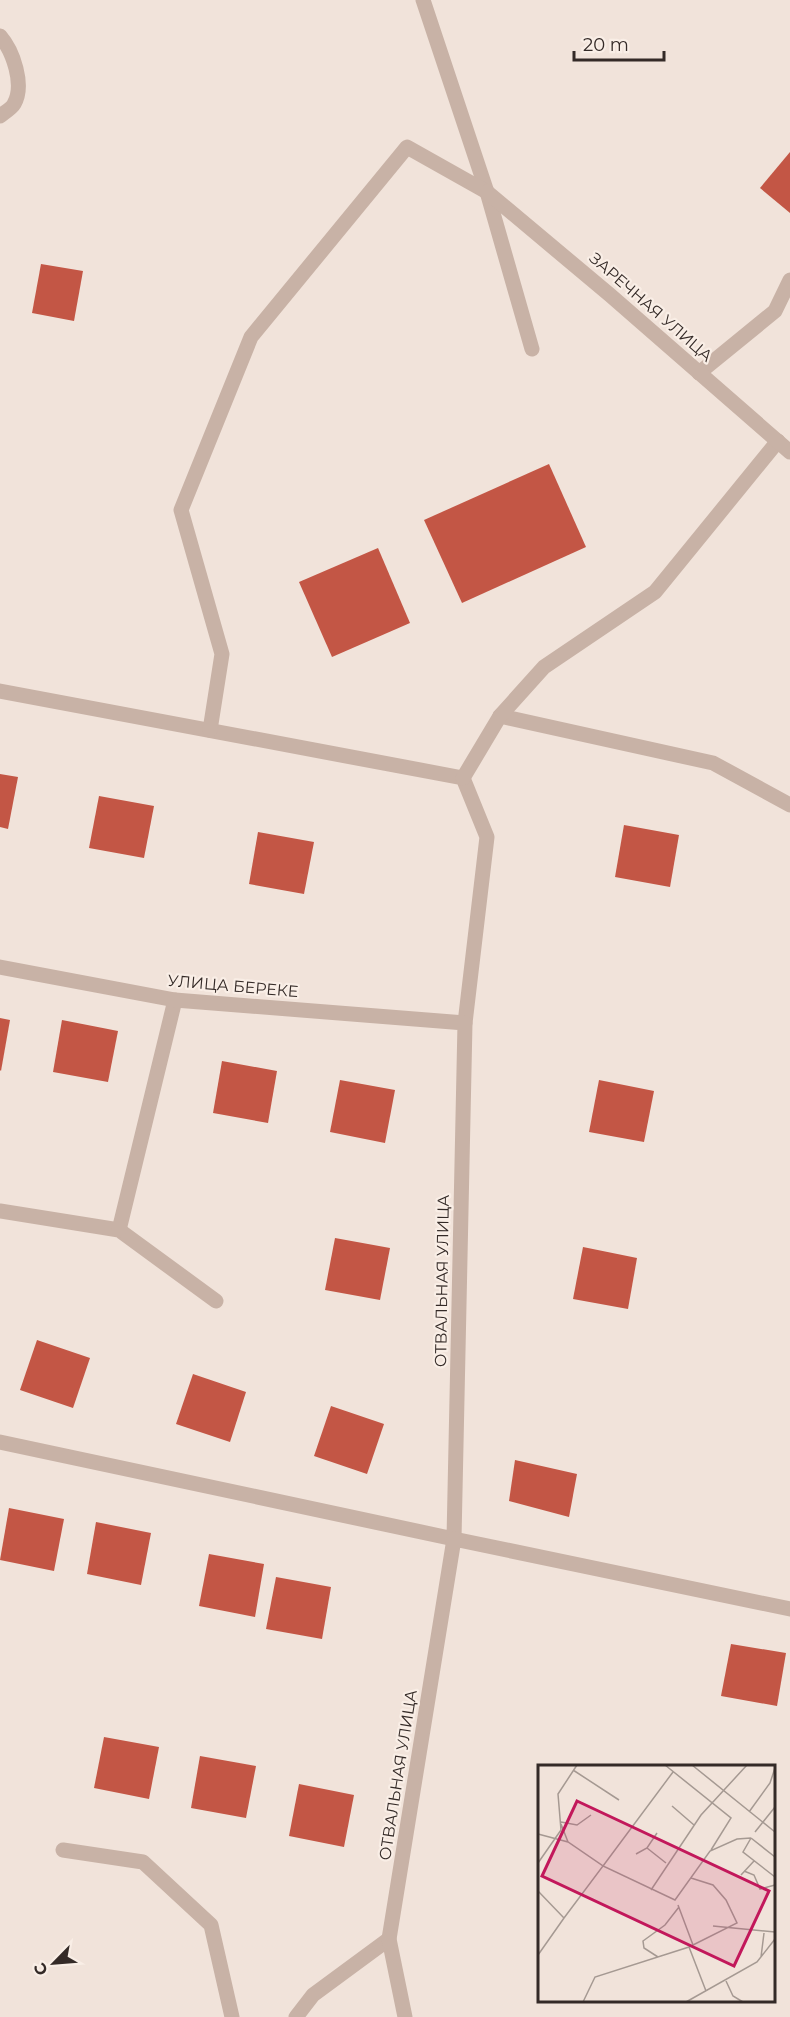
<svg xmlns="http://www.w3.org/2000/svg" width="790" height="2017" font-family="Montserrat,sans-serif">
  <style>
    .building { fill: #c35645 }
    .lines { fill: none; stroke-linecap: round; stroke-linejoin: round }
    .service { stroke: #c8b2a6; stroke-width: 15 }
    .minor { stroke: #c8b2a6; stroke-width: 15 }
    .labels { text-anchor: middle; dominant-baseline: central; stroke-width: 4.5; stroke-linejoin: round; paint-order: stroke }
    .street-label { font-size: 16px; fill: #342a27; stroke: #f9eee6 }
    .inset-road { fill: none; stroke: #a59992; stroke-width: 1.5 }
    .view { fill: #c2185b; fill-opacity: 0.15; stroke: #c2185b; stroke-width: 3 }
    .inset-edge { fill: none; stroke: #342a27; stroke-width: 3 }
  </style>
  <rect width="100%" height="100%" fill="#f1e3da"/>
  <!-- building -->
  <g class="building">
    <path d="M790,152V213L760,188Z"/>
    <path d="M41,264L83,271L74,321L32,313Z"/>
    <path d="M549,464L586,547L462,603L424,520Z"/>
    <path d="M378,548L410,623L332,657L299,582Z"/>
    <path d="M0,774L18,777L8,829L0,827Z"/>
    <path d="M99,796L154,806L144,858L89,848Z"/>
    <path d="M624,825L679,835L670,887L615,877Z"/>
    <path d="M258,832L314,842L304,894L249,884Z"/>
    <path d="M0,1018L10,1020L1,1071L0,1070Z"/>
    <path d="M62,1020L118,1031L108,1082L53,1072Z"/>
    <path d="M222,1061L277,1071L268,1123L213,1113Z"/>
    <path d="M340,1080L395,1090L385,1143L330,1132Z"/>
    <path d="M599,1080L654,1091L644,1142L589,1132Z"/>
    <path d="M335,1238L390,1248L380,1300L325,1290Z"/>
    <path d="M583,1247L637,1258L628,1309L573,1299Z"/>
    <path d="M37,1340L90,1358L73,1408L20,1390Z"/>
    <path d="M193,1374L246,1392L230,1442L176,1424Z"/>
    <path d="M331,1406L384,1424L367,1474L314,1456Z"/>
    <path d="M515,1460L577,1474L569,1517L509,1501Z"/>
    <path d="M9,1508L64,1519L54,1571L0,1560Z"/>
    <path d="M96,1522L151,1533L141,1585L87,1574Z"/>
    <path d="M209,1554L264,1564L255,1617L199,1606Z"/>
    <path d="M276,1577L331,1587L322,1639L266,1629Z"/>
    <path d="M731,1644L786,1653L777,1706L721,1696Z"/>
    <path d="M104,1737L159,1747L149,1799L94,1788Z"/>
    <path d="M200,1756L256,1766L246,1818L191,1808Z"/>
    <path d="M299,1784L354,1795L344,1847L289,1836Z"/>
  </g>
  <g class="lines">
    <!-- service -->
    <g class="service">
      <path d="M423,0L487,192L532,349"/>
      <path d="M699,373L775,311L790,280"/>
      <path d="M0,691L463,778L487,837L465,1023"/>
      <path d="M500,716L713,763L790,805"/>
      <path d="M210,730L222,654L181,510L251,337L407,147L487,192"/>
      <path d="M463,778L500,716L544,667L655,592L778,441"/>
      <path d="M0,1211L119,1230L216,1301"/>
      <path d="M119,1230L175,1000"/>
      <path d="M63,1850L143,1862L211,1925L232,2017"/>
      <path d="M296,2017L313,1995L389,1939"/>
    </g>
    <!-- minor -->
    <g class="minor">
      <path d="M0,36C13,51 25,85 14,104C12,108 4,113 0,116"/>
      <path d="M487,192L610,295L790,452"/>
      <path d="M0,967L175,1000L465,1023L454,1539L0,1442"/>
      <path d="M405,2017L389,1939L454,1539L790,1609"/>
    </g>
  </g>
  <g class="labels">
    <!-- street labels -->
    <g class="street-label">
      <text transform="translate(651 307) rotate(41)">ЗАРЕЧНАЯ УЛИЦА</text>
      <text transform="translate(233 986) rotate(5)">УЛИЦА БЕРЕКЕ</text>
      <text transform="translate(442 1281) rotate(-89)">ОТВАЛЬНАЯ УЛИЦА</text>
      <text transform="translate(398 1775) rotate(-81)">ОТВАЛЬНАЯ УЛИЦА</text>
    </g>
  </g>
  <!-- overview -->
  <g transform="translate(538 1765)">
    <rect width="237" height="237" fill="#f1e3da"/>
    <path class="inset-road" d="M127,0L193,53L173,85M154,0L237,67M35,5L81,35M135,7L65,101L137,135L172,86L199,74L213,73M134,41L156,60M211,47L232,18L237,3M23,57L39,60L53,50M23,59L30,77M217,67L237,42M0,69L30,77L65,101L26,153M213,73L205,87L237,112M213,73L237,92M109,83L128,98M98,89L109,83L119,68M0,98L23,65L20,29L39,0M206,106L216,110L222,124L237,120M203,110L216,96M113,125L163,50L209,0M0,126L26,153L0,190M140,140L155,180M175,161L237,167M151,182L168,226M120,192L106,183L105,176L127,160L141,142M223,192L226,168M188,216L195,231L205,237M45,237L57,212L151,182L199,158L188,135L175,120L153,113M148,237L219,197L237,174"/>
    <path class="view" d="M39,36L231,126L196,201L4,111Z"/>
    <rect width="237" height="237" class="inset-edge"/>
  </g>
  <!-- north arrow -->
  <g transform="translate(54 1963) rotate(245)" stroke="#f9eee6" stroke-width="4.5" paint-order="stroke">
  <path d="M0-4.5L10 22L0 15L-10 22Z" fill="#342a27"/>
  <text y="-9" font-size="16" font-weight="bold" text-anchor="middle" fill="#342a27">С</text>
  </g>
  <!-- scale -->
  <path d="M574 51v9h90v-9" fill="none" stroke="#342a27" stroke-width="3"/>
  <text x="583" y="51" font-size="18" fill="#342a27" stroke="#f9eee6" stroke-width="4.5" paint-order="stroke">20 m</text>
</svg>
